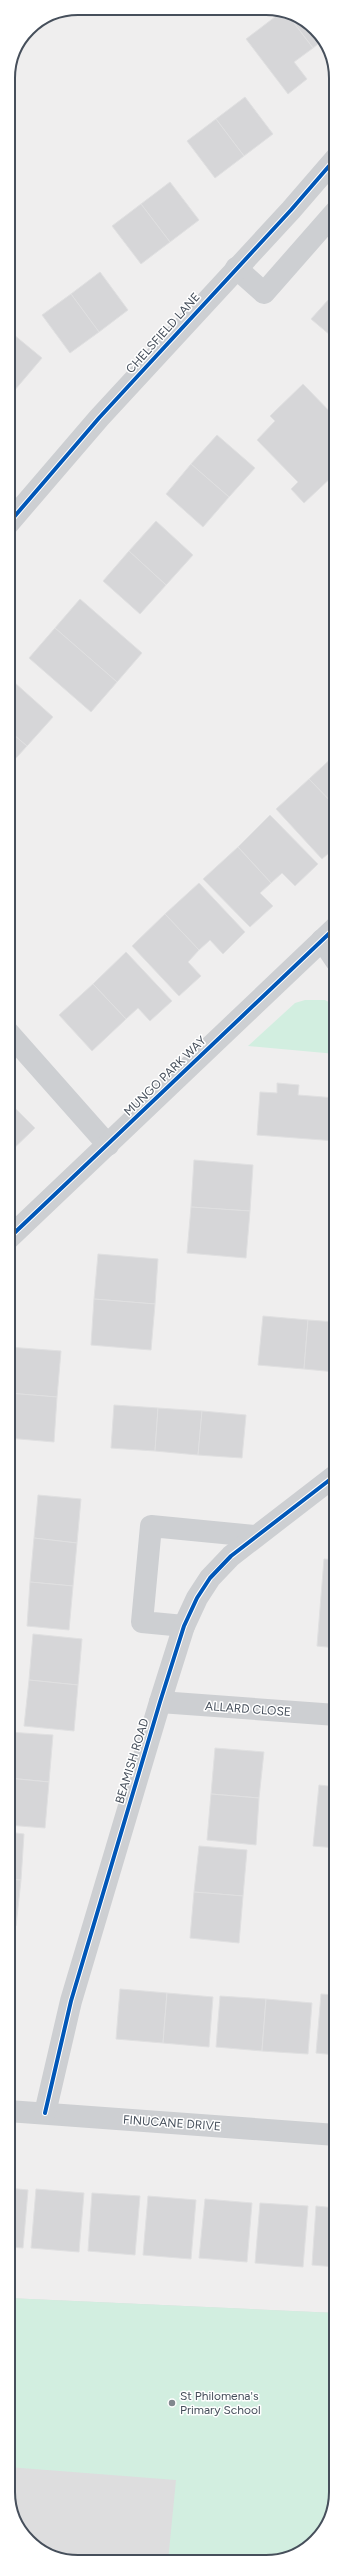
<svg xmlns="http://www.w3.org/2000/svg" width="344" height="2570" font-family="Figtree,sans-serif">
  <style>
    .education { fill: #ddddde }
    .green { fill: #d2eee0 }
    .building { fill: #d6d6d8; stroke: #e0e0e1 }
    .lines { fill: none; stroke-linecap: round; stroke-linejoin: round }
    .minor { stroke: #cdcfd2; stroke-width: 22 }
    .cycleway-casing { stroke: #fff; stroke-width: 6 }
    .cycleway { stroke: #0057b8; stroke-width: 4 }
    .poi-dot { fill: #81878e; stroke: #fff; stroke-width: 1.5 }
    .labels { text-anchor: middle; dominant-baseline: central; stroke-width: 3; stroke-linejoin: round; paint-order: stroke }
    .street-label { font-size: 12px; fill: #464f5b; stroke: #fff }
    .poi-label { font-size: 12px; fill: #464f5b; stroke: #fff; text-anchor: start }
    .rim { fill: none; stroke: #464f5b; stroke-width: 2 }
  </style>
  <rect width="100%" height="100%" fill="#efeeee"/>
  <!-- education -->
  <path class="education" d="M8,2298L336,2313V2492L331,2519L316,2541L271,2562L60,2560L25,2538L8,2497Z"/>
  <!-- green -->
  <g class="green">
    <path d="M305,1000H325L336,1006V1054L248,1046L295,1003Z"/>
    <path d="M8,2298L336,2313V2492L331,2519L316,2541L271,2562L168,2561L176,2480L8,2467Z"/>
  </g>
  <!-- building -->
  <g class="building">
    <path d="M284,10L319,32L322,41L313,48Z"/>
    <path d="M284,10L313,48L294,62L307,79L288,94L246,39Z"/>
    <path d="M245,97L273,134L244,156L216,119Z"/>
    <path d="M216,119L244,156L215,178L187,141Z"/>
    <path d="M170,182L199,220L170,242L141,204Z"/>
    <path d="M141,204L170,242L141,264L112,226Z"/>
    <path d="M100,272L128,310L99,332L71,294Z"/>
    <path d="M71,294L99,332L70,353L42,315Z"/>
    <path d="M329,299L336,305V340L311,319Z"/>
    <path d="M8,330L42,358L8,398Z"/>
    <path d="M303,384L336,418V473L304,503L291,489L298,482L257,440L275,421L270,416Z"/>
    <path d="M217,435L255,468L229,497L191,464Z"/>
    <path d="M191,464L229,497L203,527L166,494Z"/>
    <path d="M156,521L193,555L166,585L129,551Z"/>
    <path d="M129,551L166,585L140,614L103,581Z"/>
    <path d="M80,599L142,653L117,682L55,628Z"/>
    <path d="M55,628L117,682L91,712L29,658Z"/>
    <path d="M15,683L53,717L27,746L8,730V691Z"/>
    <path d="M8,730L27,746L8,767Z"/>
    <path d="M336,754V807L309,779Z"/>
    <path d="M309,779L336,807V821L333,824L336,828V847L322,859L276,809Z"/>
    <path d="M270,815L318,864L295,886L282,873L271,883L238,847Z"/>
    <path d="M238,847L271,883L260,893L273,906L250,927L203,879Z"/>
    <path d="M199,883L245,932L223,954L210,940L199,950L165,914Z"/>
    <path d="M165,914L199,950L188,962L201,976L179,996L132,946Z"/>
    <path d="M126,952L172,1001L150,1021L138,1008L126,1019L93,984Z"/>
    <path d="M93,984L126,1019L92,1051L59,1015Z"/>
    <path d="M277,1083L299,1085L298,1095L336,1098V1141L257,1135L260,1092L277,1093Z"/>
    <path d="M8,1101L35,1128L8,1154Z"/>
    <path d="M194,1160L253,1165L250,1211L191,1207Z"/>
    <path d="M191,1207L250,1211L246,1258L187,1253Z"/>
    <path d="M98,1254L158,1259L155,1304L94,1299Z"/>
    <path d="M94,1299L155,1304L151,1350L91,1345Z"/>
    <path d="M263,1316L308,1320L304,1369L258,1365Z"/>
    <path d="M308,1320L336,1322V1372L304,1369Z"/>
    <path d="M8,1347L61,1351L57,1397L8,1393Z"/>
    <path d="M8,1393L57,1397L54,1442L8,1438Z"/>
    <path d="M114,1405L158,1408L155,1451L111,1448Z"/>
    <path d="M158,1408L202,1411L198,1455L155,1451Z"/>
    <path d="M202,1411L246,1415L242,1458L198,1455Z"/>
    <path d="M38,1495L81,1499L77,1543L34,1538Z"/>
    <path d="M34,1538L77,1543L73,1586L30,1582Z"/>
    <path d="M324,1559L336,1560V1648L317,1646Z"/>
    <path d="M30,1582L73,1586L69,1630L27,1626Z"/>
    <path d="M33,1634L82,1639L78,1685L29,1680Z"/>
    <path d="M29,1680L78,1685L74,1731L24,1726Z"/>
    <path d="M8,1732L53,1735L49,1782L8,1778Z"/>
    <path d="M215,1748L264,1752L259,1798L211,1794Z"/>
    <path d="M8,1778L49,1782L45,1828L8,1825Z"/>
    <path d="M319,1785L336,1787V1848L313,1846Z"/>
    <path d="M211,1794L259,1798L256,1845L207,1840Z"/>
    <path d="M8,1832L24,1834L21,1880L8,1879Z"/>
    <path d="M199,1846L247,1850L243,1896L194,1892Z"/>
    <path d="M8,1879L21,1880L16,1926L8,1925Z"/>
    <path d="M194,1892L243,1896L239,1943L190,1938Z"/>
    <path d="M8,1983H11L8,2017Z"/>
    <path d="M120,1989L167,1993L163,2043L116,2039Z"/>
    <path d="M167,1993L213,1997L209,2047L163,2043Z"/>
    <path d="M321,1994L336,1995V2055L316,2053Z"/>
    <path d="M220,1996L266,1999L262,2051L216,2047Z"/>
    <path d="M266,1999L312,2003L308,2054L262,2051Z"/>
    <path d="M8,2188L28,2190L23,2248L8,2247Z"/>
    <path d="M36,2189L84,2193L79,2252L31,2248Z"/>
    <path d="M92,2193L140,2196L135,2255L88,2251Z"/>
    <path d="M148,2196L196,2200L191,2259L143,2255Z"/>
    <path d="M205,2199L252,2203L247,2262L199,2258Z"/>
    <path d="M260,2203L308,2206L303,2267L255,2263Z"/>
    <path d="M316,2206L336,2208V2267L312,2265Z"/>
  </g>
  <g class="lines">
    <!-- minor -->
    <g class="minor">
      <path d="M236,268L264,293L336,211"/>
      <path d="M8,524L99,418L291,210L336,158"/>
      <path d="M322,940L336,961"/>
      <path d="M8,1032L108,1145"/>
      <path d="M8,1239L336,927"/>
      <path d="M184,1626L142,1622L151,1526L254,1536"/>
      <path d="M160,1702L336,1715"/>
      <path d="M8,2111L336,2135"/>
      <path d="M45,2113L71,2001L160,1702L184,1626L197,1598L210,1578L231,1556L336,1475"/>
    </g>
    <!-- cycleway casing -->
    <g class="cycleway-casing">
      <g id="cycleway">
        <path d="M8,524L99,418L291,210L336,158"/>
        <path d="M8,1239L336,927"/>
        <path d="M45,2113L71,2001L160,1702L184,1626L197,1598L210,1578L231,1556L336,1475"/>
      </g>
    </g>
    <!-- cycleway -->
    <use href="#cycleway" class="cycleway"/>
  </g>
  <!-- markers -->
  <circle class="poi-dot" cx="172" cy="2403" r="4"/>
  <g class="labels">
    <!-- street labels -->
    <g class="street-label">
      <text transform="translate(163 333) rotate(-48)">CHELSFIELD LANE</text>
      <text transform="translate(165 1076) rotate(-44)">MUNGO PARK WAY</text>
      <text transform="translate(248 1709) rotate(4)">ALLARD CLOSE</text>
      <text transform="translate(132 1761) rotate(-73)">BEAMISH ROAD</text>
      <text transform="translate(172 2123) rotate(4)">FINUCANE DRIVE</text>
    </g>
    <!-- poi labels -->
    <g class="poi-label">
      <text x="180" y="2396">St Philomena's<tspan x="180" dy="14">Primary School</tspan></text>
    </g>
  </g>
  <!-- crop -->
  <path d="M0 0H344V2570H0ZM78 15H266A63 63 0 0 1 329 78V2492A63 63 0 0 1 266 2555H78A63 63 0 0 1 15 2492V78A63 63 0 0 1 78 15Z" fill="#fff" fill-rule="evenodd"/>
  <path class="rim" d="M78 15H266A63 63 0 0 1 329 78V2492A63 63 0 0 1 266 2555H78A63 63 0 0 1 15 2492V78A63 63 0 0 1 78 15Z"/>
</svg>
